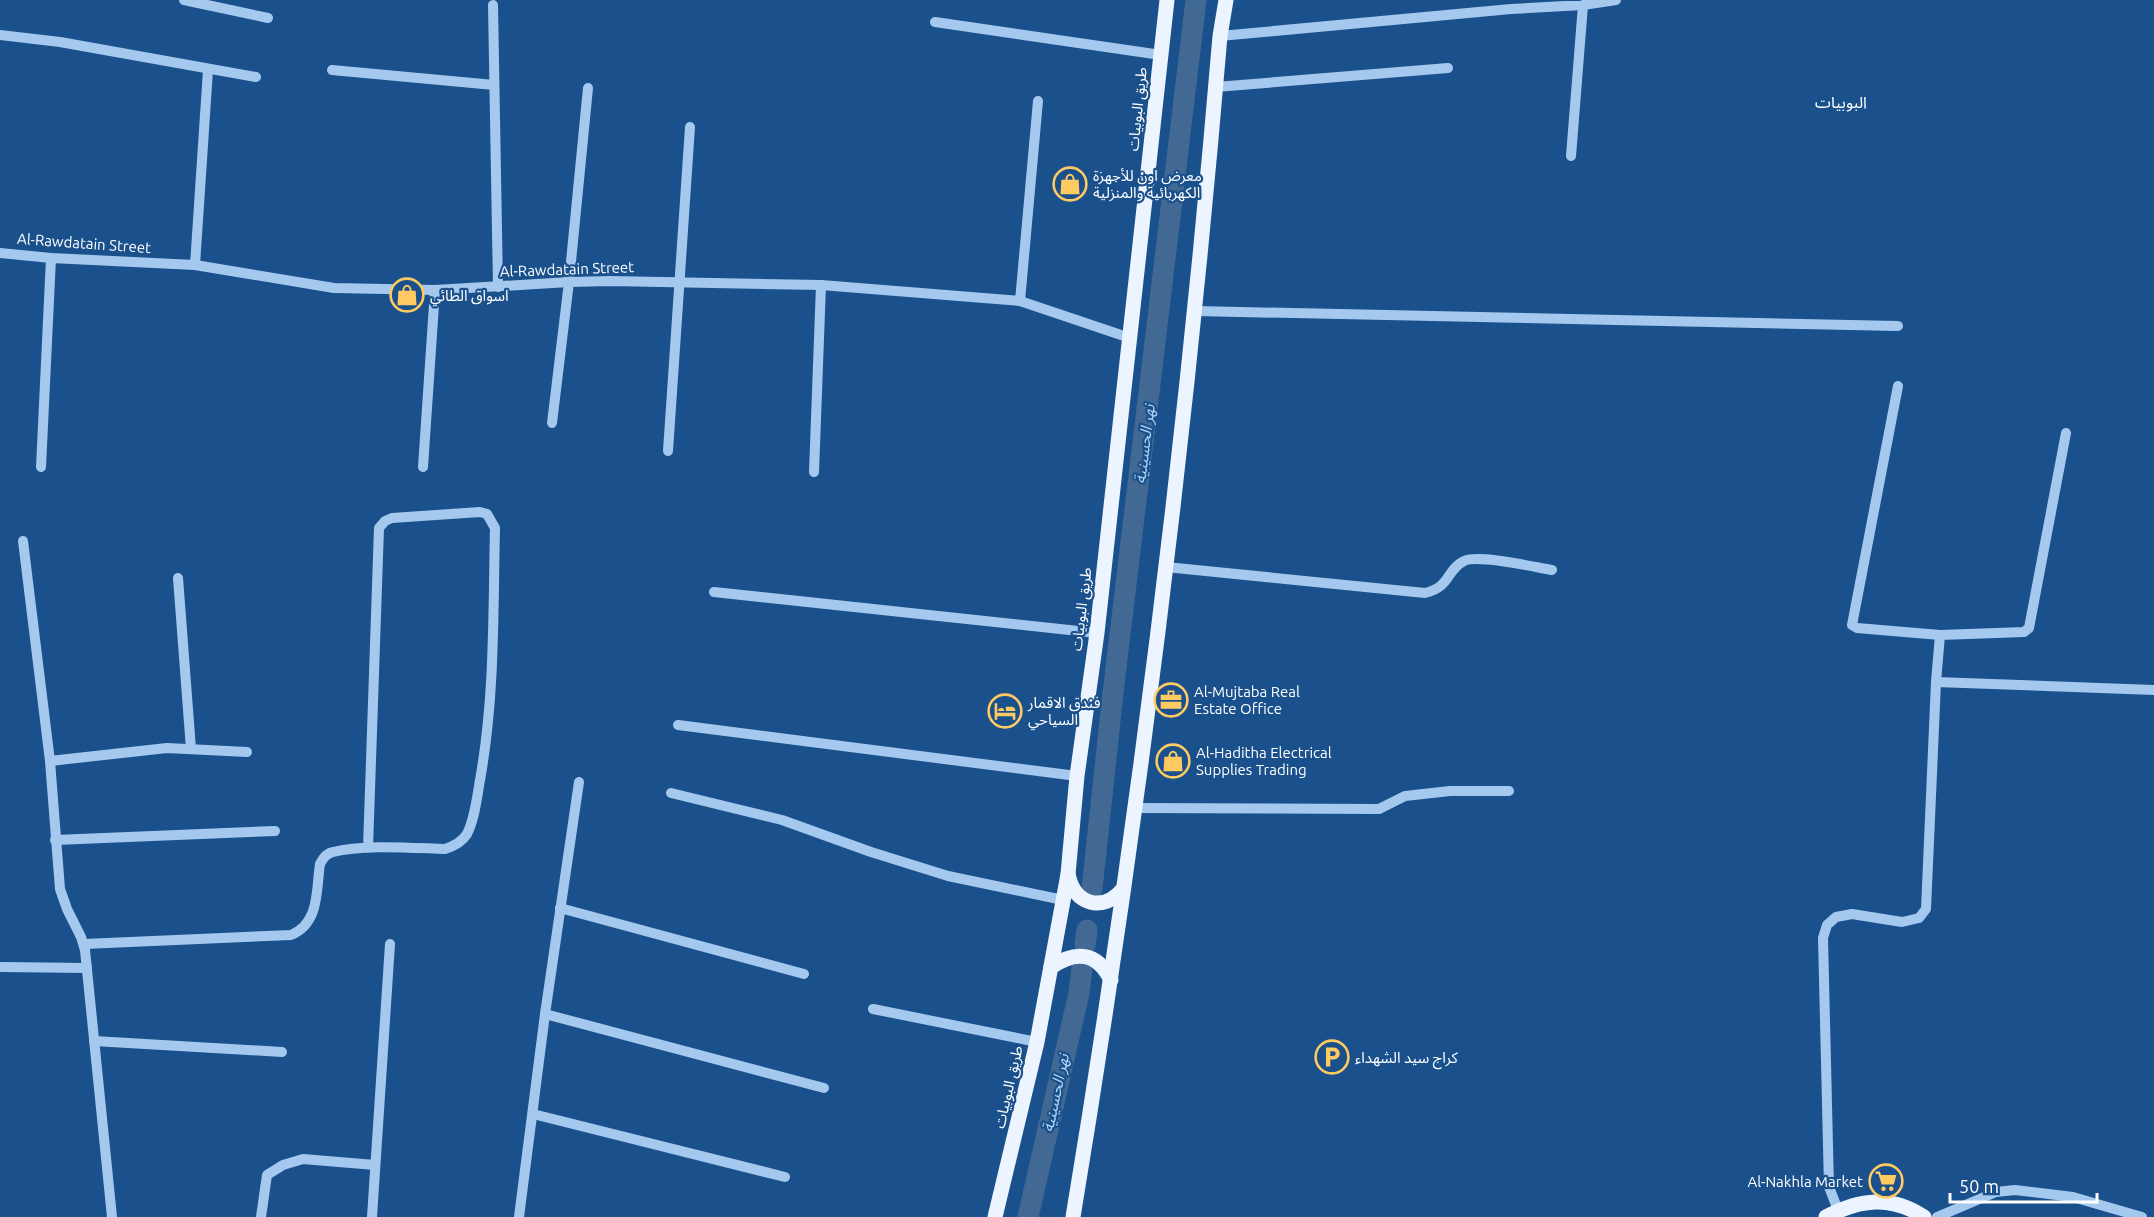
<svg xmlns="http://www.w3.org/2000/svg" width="2154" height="1217" font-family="Ubuntu,'Noto Sans Arabic',sans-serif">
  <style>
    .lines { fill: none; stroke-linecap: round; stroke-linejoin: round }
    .canal { stroke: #416994; stroke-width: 21 }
    .minor { stroke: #a5c9ee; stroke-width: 10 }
    .major { stroke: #ecf4ff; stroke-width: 15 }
    .labels { text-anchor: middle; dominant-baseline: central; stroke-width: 4.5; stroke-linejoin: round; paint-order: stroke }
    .street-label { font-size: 15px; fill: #fff; stroke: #1a518c }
    .poi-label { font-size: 15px; fill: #fff; stroke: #1a518c; text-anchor: start }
    .neighbourhood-label { font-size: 16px; fill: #fff; stroke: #1a518c }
    .water-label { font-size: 16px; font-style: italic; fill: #b1d3f5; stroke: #1a518c }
  </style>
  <rect width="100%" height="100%" fill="#1a518c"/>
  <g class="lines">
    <!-- canal -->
    <g class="canal">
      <path d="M1092,889L1113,693L1196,0"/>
      <path d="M1085,945L1087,930"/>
      <path d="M1028,1217L1079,993L1082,968"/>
    </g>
    <!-- minor -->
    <g class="minor">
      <path d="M184,0L268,18"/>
      <path d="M493,5L498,287"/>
      <path d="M935,22L1161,55"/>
      <path d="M0,35L60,42L256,77"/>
      <path d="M1220,36L1511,9L1583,5L1616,0"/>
      <path d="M332,70L494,85"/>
      <path d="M1216,87L1448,68"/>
      <path d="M1571,156L1583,5"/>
      <path d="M0,253L51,258L195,265L334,288L435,290L569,282L610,281L821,285L1020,301L1130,338"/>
      <path d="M195,265L208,70"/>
      <path d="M1020,301L1038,101"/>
      <path d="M1195,311L1898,326"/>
      <path d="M1898,386L1852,625L1857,628L1940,635"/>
      <path d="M552,423L569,282L588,88"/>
      <path d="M668,451L690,127"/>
      <path d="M41,467L51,258"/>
      <path d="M423,467L435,290"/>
      <path d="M814,472L821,285"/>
      <path d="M23,541L50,761L60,889L67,909L81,937L85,950L112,1217"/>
      <path d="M1166,567L1425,593C1451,587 1446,570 1464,561C1479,554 1534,567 1552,570"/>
      <path d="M178,578L191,749"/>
      <path d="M714,592L1097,633"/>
      <path d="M1936,682L2154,690"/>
      <path d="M678,725L1077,776"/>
      <path d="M50,761L167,748L247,752"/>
      <path d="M671,793L782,820L871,852L948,876L1063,900"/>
      <path d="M1133,808L1379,809L1405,796L1450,791H1509"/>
      <path d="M55,840L275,831"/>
      <path d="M560,908L804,974"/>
      <path d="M84,944L291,935C320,923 316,890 320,864C323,858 327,853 333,852C363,844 413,848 445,849C454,846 462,842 467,834C475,818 477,797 480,780C495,697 493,612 495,528L487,514L480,512L392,518L385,521L379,528L368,848"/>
      <path d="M0,967L87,968"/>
      <path d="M873,1009L1037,1042"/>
      <path d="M545,1014L824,1088"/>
      <path d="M94,1041L282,1052"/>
      <path d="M533,1114L785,1177"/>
      <path d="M1838,1210L1829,1187L1823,938L1827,925L1836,917L1852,914L1902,922L1919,918L1926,909L1936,682L1940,635L2024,632L2029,628L2066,433"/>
      <path d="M261,1217L267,1175L283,1165L303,1159L375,1165"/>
      <path d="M372,1217L390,944"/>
      <path d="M519,1217L545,1014L579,782"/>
      <path d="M1937,1217L1996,1192L2015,1190L2073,1197L2142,1217"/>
    </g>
    <!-- major -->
    <g class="major">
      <path d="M1068,874C1074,905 1103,913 1123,889"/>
      <path d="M1051,967C1076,950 1097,952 1111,980"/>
      <path d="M995,1217L1037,1042L1068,874L1077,776L1097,633L1167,0"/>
      <path d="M1073,1217C1138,825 1187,431 1220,36L1226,0"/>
      <path d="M1826,1217C1860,1199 1891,1195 1924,1217"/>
    </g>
  </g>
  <!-- icons -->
  <defs>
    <g id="shop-ring" transform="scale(1.725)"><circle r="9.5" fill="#1a518c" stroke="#ffca62" stroke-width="1.5"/><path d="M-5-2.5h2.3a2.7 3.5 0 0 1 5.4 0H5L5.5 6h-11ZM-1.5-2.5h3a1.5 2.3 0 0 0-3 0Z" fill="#ffca62"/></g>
    <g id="office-ring" transform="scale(1.725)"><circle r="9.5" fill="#1a518c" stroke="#ffca62" stroke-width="1.5"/><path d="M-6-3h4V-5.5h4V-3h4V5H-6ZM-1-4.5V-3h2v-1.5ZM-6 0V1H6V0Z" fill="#ffca62"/></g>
    <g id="hotel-ring" transform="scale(1.725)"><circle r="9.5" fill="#1a518c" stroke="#ffca62" stroke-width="1.5"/><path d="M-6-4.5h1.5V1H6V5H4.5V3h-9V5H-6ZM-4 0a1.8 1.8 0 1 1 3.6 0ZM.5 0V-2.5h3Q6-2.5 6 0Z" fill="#ffca62"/></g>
    <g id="parking-ring" transform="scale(1.725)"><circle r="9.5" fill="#1a518c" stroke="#ffca62" stroke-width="1.5"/><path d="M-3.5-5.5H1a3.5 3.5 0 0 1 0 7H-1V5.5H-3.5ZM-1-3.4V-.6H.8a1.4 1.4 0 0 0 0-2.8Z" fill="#ffca62"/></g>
    <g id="supermarket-ring" transform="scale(1.725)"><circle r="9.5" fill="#1a518c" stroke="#ffca62" stroke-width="1.5"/><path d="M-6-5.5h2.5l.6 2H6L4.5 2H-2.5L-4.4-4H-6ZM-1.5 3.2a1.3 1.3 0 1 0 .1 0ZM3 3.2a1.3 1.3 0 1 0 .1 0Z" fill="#ffca62"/></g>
  </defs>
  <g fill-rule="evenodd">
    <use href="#shop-ring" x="1070" y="184"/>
    <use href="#shop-ring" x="407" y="295"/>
    <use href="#office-ring" x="1171" y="700"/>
    <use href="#hotel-ring" x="1005" y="711"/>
    <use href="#shop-ring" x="1173" y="761"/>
    <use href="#parking-ring" x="1332" y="1057"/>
    <use href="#supermarket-ring" x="1886" y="1181"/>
  </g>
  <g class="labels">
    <!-- street labels -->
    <g class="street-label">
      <text transform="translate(1137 109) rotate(-84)">طريق البوبيات</text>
      <text transform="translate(84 243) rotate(4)">Al-Rawdatain Street</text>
      <text transform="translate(567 269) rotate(-2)">Al-Rawdatain Street</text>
      <text transform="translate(1081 609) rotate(-83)">طريق البوبيات</text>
      <text transform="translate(1008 1087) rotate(-77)">طريق البوبيات</text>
    </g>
    <!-- poi labels -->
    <g class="poi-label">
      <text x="1093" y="175">معرض اون للأجهزة<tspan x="1093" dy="17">الكهربائية والمنزلية</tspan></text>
      <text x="430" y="295">اسواق الطائي</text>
      <text x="1194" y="691">Al-Mujtaba Real<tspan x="1194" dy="17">Estate Office</tspan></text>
      <text x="1028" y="702">فندق الاقمار<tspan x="1028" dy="17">السياحي</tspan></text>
      <text x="1196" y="752">Al-Haditha Electrical<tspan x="1196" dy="17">Supplies Trading</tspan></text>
      <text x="1355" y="1057">كراج سيد الشهداء</text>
      <text x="1863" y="1181" text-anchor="end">Al-Nakhla Market</text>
    </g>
    <!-- neighbourhood labels -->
    <g class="neighbourhood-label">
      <text x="1841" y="102">البوبيات</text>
    </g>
    <!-- water labels -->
    <g class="water-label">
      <text transform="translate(1144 444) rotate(-83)">نهر الحسينية</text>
      <text transform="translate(1055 1093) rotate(-78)">نهر الحسينية</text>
    </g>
  </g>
  <!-- scale -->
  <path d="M1950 1193v9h147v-9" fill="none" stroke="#ffffff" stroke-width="3"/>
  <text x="1959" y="1193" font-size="18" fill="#ffffff" stroke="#1a518c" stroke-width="4.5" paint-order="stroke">50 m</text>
</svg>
